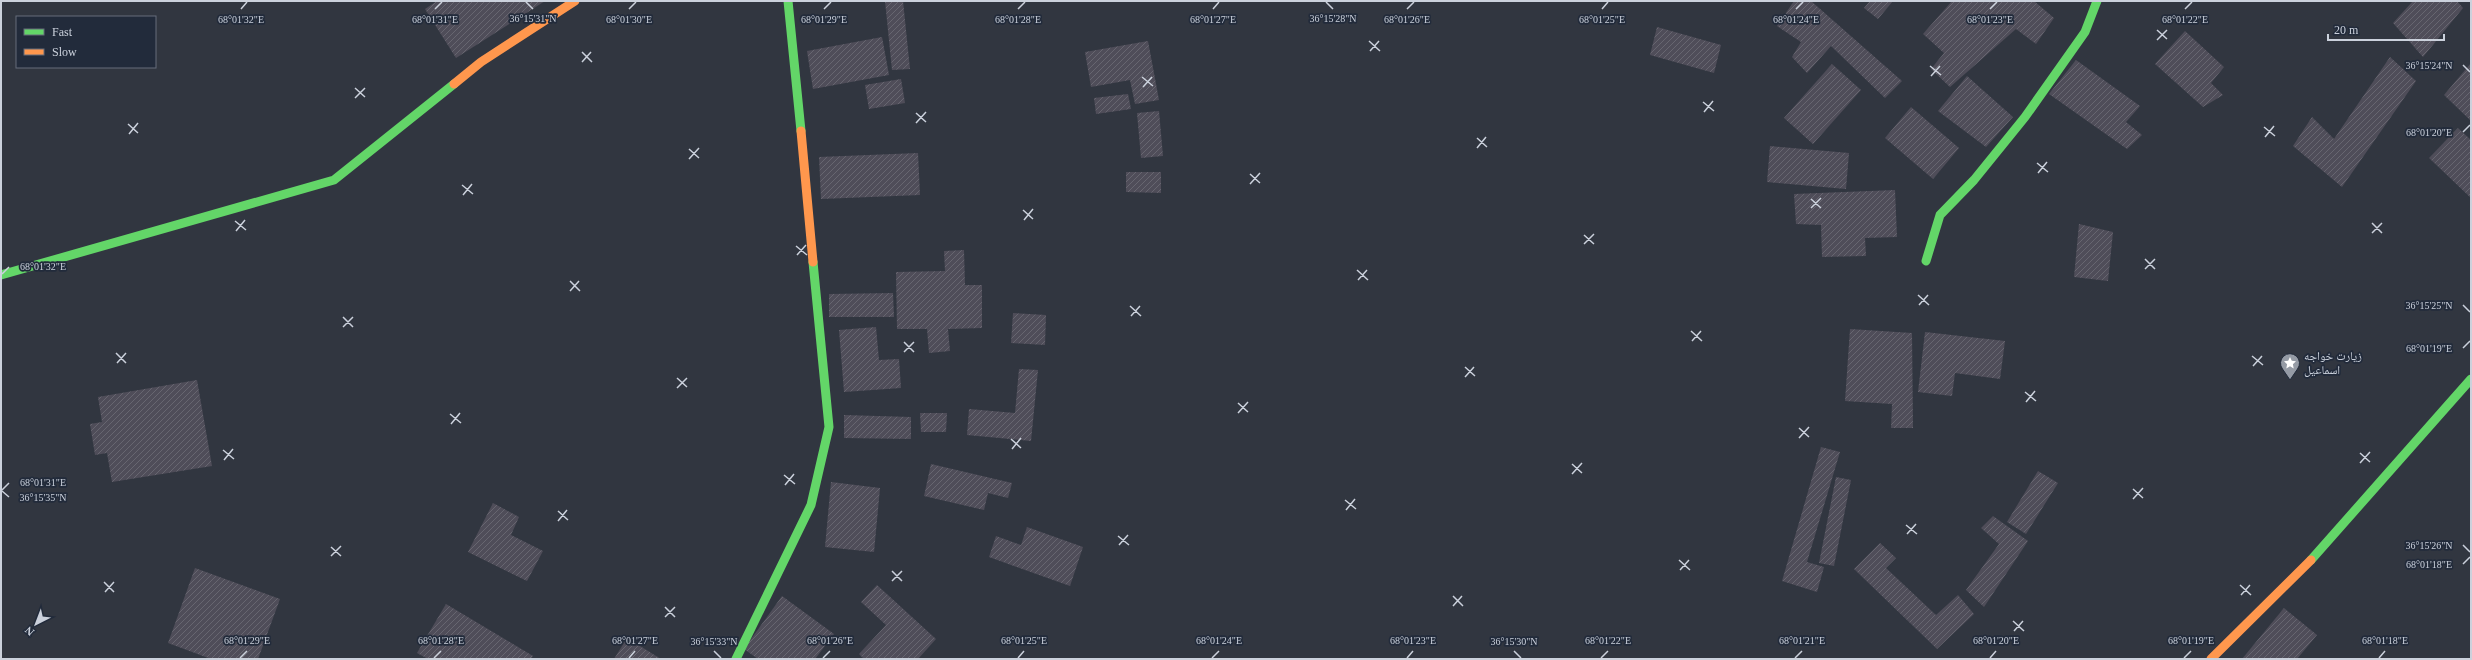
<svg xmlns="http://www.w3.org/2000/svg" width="2472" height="660" font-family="'Times New Roman','Noto Naskh Arabic',serif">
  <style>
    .building { fill: url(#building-hatch) }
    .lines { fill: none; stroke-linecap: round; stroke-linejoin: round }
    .fast { stroke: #63d668; stroke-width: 9 }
    .slow { stroke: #ff974d; stroke-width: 9 }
    .ticks { fill: none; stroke: #cbd1dc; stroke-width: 1.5 }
    .labels { text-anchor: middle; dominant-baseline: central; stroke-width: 3.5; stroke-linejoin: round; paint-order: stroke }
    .poi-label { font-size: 12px; fill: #cbd1dc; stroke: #222b3b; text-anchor: start }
    .ticks-label { font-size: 10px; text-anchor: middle; fill: #cbd1dc; stroke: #222b3b; stroke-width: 3.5; stroke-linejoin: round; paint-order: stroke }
  </style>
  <defs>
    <pattern id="building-hatch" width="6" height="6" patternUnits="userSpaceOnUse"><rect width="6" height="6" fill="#4f4d59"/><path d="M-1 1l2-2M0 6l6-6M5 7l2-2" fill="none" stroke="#676670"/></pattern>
  </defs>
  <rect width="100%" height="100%" fill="#313640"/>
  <!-- building -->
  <g class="building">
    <path d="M437,1H545L456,58L425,9Z"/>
    <path d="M885,1H903L910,69L892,70Z"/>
    <path d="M1794,1H1811L1902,81L1885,98L1831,46L1807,73L1792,57L1801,42L1777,26Z"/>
    <path d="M1868,1H1893L1878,19L1864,8L1869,2Z"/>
    <path d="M1952,1H2034L2054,18L2036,44L2016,29L1950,87L1931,69L1944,53L1923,34Z"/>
    <path d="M2413,1H2457L2463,8L2423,57L2393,23Z"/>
    <path d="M1657,27L1721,45L1714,73L1650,55Z"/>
    <path d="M2185,31L2224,67L2211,83L2223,95L2203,107L2155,64Z"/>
    <path d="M882,37L889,75L813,89L807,51Z"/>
    <path d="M1148,41L1159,100L1135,104L1130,80L1091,87L1085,52Z"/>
    <path d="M2390,57L2416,81L2342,187L2293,146L2312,117L2334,139Z"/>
    <path d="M2076,60L2140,106L2126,122L2142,135L2127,149L2049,94Z"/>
    <path d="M2471,63V121L2444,95Z"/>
    <path d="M1832,64L1861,90L1813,144L1784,118Z"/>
    <path d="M1967,76L2013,117L1986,147L1938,111Z"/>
    <path d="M901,79L905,103L869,109L865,85Z"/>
    <path d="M1128,94L1131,109L1096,114L1094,98Z"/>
    <path d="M1911,107L1959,148L1933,179L1885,138Z"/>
    <path d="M1159,111L1163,156L1141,158L1137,113Z"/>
    <path d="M2458,128L2471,140V198L2429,158Z"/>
    <path d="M1770,146L1849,153L1846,189L1767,182Z"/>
    <path d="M918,153L920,195L821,199L819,157Z"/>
    <path d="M1126,172H1161V193L1126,192Z"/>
    <path d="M1895,190L1897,237L1865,238L1866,256L1822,257L1821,225L1796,224L1794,194Z"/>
    <path d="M2079,224L2113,232L2108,281L2074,277Z"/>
    <path d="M964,250L965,285H982V328L948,329L950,351L929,353L927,329H897L896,272L945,271L944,251Z"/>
    <path d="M893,293L894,317H829V294Z"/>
    <path d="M1013,313L1046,315L1045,345L1011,343Z"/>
    <path d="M876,327L879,360L899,359L901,388L844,392L839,330Z"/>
    <path d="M1850,329L1912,333L1913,428H1891L1892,404L1845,401Z"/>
    <path d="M1925,332L2005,341L2000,379L1955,373L1952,396L1918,392Z"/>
    <path d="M1019,369L1038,370L1031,441L967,435L969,409L1015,413Z"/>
    <path d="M197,380L212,466L112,482L107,453L95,455L90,424L102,422L98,397Z"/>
    <path d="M920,413H947L946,432H921Z"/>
    <path d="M844,415L911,417V439L844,438Z"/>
    <path d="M1821,447L1840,452L1807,562L1824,567L1817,592L1782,581Z"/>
    <path d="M931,464L1012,483L1008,498L988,493L984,510L924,496Z"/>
    <path d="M2038,471L2058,483L2026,534L2007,522Z"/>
    <path d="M1836,477L1851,480L1834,566L1819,563Z"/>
    <path d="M831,482L880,488L874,552L825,547Z"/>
    <path d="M493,503L519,517L511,535L543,551L527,581L468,552Z"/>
    <path d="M1993,516L2028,541L1984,607L1966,590L1999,544L1981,528Z"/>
    <path d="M1027,527L1083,547L1070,586L989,557L996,536L1021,545Z"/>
    <path d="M1880,543L1896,558L1886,568L1936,615L1958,595L1974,614L1937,649L1854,569Z"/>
    <path d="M195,568L280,599L258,659H211L168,643Z"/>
    <path d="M877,585L936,639L918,659H864L859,654L886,625L861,602Z"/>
    <path d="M782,596L834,634L815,659H758L744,649Z"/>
    <path d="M446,604L533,656L531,659H428L417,653Z"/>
    <path d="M2284,608L2317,635L2297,659H2242Z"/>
    <path d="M627,638L661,659H614Z"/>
  </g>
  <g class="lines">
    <!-- fast -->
    <g class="fast">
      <path d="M788,1L801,131"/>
      <path d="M1926,261L1940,215L1974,180L2025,117L2085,32L2097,1"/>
      <path d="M1,275L334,180L454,84"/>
      <path d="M2311,560L2471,379"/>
      <path d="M736,659L811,505L829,427L813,262"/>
    </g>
    <!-- slow -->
    <g class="slow">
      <path d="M454,84L481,62L575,1"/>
      <path d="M801,131L813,262"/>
      <path d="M2211,659L2311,560"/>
    </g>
  </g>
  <!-- ticks -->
  <path class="ticks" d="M526,2L533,9M1326,2L1333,9M241,9L247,2M435,9L442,2M629,9L636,2M824,9L831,2M1018,9L1025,2M1213,9L1219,2M1407,9L1414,2M1602,9L1608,2M1796,9L1803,2M1990,9L1997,2M2185,9L2192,2M2157,30L2167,39M2157,40L2167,30M1369,41L1380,51M1370,51L1379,41M582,52L592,62M582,62L591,52M2463,65L2470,72M1930,66L1941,75M1931,76L1940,66M1142,77L1153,86M1143,87L1152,77M355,88L365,97M355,98L365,88M1703,102L1714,111M1704,112L1713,101M916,113L926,122M916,123L926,112M128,124L138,133M2264,127L2275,136M2463,132L2470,125M129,134L138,123M2265,137L2274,126M1477,138L1487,147M1477,148L1486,137M689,149L699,158M689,159L699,148M2037,163L2048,172M2038,173L2047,162M1250,174L1260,183M1250,184L1260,173M462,185L473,194M463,195L472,184M1811,199L1821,208M1811,208L1821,198M1023,210L1033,219M1024,220L1033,209M235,221L246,230M2372,223L2382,233M236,231L245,220M2372,233L2382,223M1584,235L1594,244M1584,244L1594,234M796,246L807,255M797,255L806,245M2145,259L2155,269M2145,269L2155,259M1357,270L1368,280M2,274L9,267M1358,280L1367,270M570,281L580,291M570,291L579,281M1918,295L1929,305M1919,305L1928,295M2463,305L2470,312M1130,306L1141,316M1131,316L1140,306M343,317L353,327M343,327L353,317M1691,331L1702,341M1692,341L1701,331M904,342L914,352M2463,348L2470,341M904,352L914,342M116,353L126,363M2252,356L2263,365M117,363L126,353M2253,366L2262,356M1465,367L1475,376M1465,377L1474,367M677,378L687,387M677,388L687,378M2025,392L2036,401M2026,402L2035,391M1238,403L1248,412M1238,413L1248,402M450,414L461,423M451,424L460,413M1799,428L1809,437M1799,438L1809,427M1011,439L1021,448M1012,449L1021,438M223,450L234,459M2360,453L2370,462M224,460L233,449M2360,463L2370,452M1572,464L1582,473M1572,474L1582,463M784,475L795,484M785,485L794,474M2133,489L2143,498M2,490L9,483M2,491L9,497M2133,499L2143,488M1345,500L1356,509M1346,510L1355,499M558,511L568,520M558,521L567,510M1906,525L1917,534M1907,534L1916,524M1118,536L1129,545M1119,545L1128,535M2463,545L2470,552M331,547L341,556M331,556L341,546M1679,560L1690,570M2463,564L2470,557M1680,570L1689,560M892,571L902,581M892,581L902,571M104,582L114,592M2240,585L2251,595M105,592L114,582M2241,595L2250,585M1453,596L1463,606M1453,606L1462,596M665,607L675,617M665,617L675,607M2013,621L2024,631M2014,631L2023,621M714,651L721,658M1514,651L1521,658M240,658L247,651M434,658L441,651M629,658L635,651M823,658L830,651M1018,658L1024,651M1212,658L1219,651M1407,658L1413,651M1601,658L1608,651M1795,658L1802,651M1990,658L1996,651M2184,658L2191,651M2379,658L2385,651"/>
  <!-- icons -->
  <defs>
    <g id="sight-pin" transform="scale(1)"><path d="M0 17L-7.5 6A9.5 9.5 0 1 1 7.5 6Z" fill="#959ba5" stroke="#222b3b"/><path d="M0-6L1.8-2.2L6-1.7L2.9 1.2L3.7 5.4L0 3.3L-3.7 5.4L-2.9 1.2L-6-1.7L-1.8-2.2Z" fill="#fff"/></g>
  </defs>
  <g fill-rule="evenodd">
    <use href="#sight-pin" x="2290" y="363"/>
  </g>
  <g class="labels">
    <!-- poi labels -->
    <g class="poi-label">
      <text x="2304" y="356">زیارت خواجه<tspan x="2304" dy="14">اسماعیل</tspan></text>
    </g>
  </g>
  <g class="ticks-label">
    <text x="533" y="22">36°15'31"N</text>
    <text x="1333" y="22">36°15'28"N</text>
    <text x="241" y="23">68°01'32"E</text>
    <text x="435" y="23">68°01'31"E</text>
    <text x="824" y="23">68°01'29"E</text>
    <text x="1018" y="23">68°01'28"E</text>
    <text x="1407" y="23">68°01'26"E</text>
    <text x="1602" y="23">68°01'25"E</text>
    <text x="1796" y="23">68°01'24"E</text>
    <text x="1990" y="23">68°01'23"E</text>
    <text x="2185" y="23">68°01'22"E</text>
    <text x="629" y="23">68°01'30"E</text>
    <text x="1213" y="23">68°01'27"E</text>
    <text x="2429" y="69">36°15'24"N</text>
    <text x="2429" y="136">68°01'20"E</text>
    <text x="43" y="270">68°01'32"E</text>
    <text x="2429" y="309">36°15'25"N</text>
    <text x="2429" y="352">68°01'19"E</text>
    <text x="43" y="486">68°01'31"E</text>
    <text x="43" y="501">36°15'35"N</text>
    <text x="2429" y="549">36°15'26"N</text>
    <text x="2429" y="568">68°01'18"E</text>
    <text x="247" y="644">68°01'29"E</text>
    <text x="441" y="644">68°01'28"E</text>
    <text x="635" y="644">68°01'27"E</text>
    <text x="830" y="644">68°01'26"E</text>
    <text x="1024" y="644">68°01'25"E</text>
    <text x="1219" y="644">68°01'24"E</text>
    <text x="1413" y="644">68°01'23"E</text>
    <text x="1608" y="644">68°01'22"E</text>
    <text x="1802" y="644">68°01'21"E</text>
    <text x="1996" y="644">68°01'20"E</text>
    <text x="2191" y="644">68°01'19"E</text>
    <text x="2385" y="644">68°01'18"E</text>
    <text x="714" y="645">36°15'33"N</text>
    <text x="1514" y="645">36°15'30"N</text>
  </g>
  <!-- border -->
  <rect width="2472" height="660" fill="none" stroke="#cbd1dc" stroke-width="4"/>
  <!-- legend -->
  <rect x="16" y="16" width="140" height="52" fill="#222b3b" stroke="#666d7b"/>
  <rect x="24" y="29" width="20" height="6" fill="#63d668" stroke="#666d7b"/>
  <text x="52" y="36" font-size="12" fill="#cbd1dc">Fast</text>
  <rect x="24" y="49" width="20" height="6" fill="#ff974d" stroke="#666d7b"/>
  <text x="52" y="56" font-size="12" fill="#cbd1dc">Slow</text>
  <!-- north arrow -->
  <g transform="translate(36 624) rotate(222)" stroke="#222b3b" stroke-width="3" paint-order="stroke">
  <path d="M0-3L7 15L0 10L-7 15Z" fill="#cbd1dc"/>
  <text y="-6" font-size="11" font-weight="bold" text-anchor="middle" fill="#cbd1dc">N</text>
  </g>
  <!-- scale -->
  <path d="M2328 34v6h116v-6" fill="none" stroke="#cbd1dc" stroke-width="2"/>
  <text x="2334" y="34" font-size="12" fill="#cbd1dc" stroke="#222b3b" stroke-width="3" paint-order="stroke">20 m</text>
</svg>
